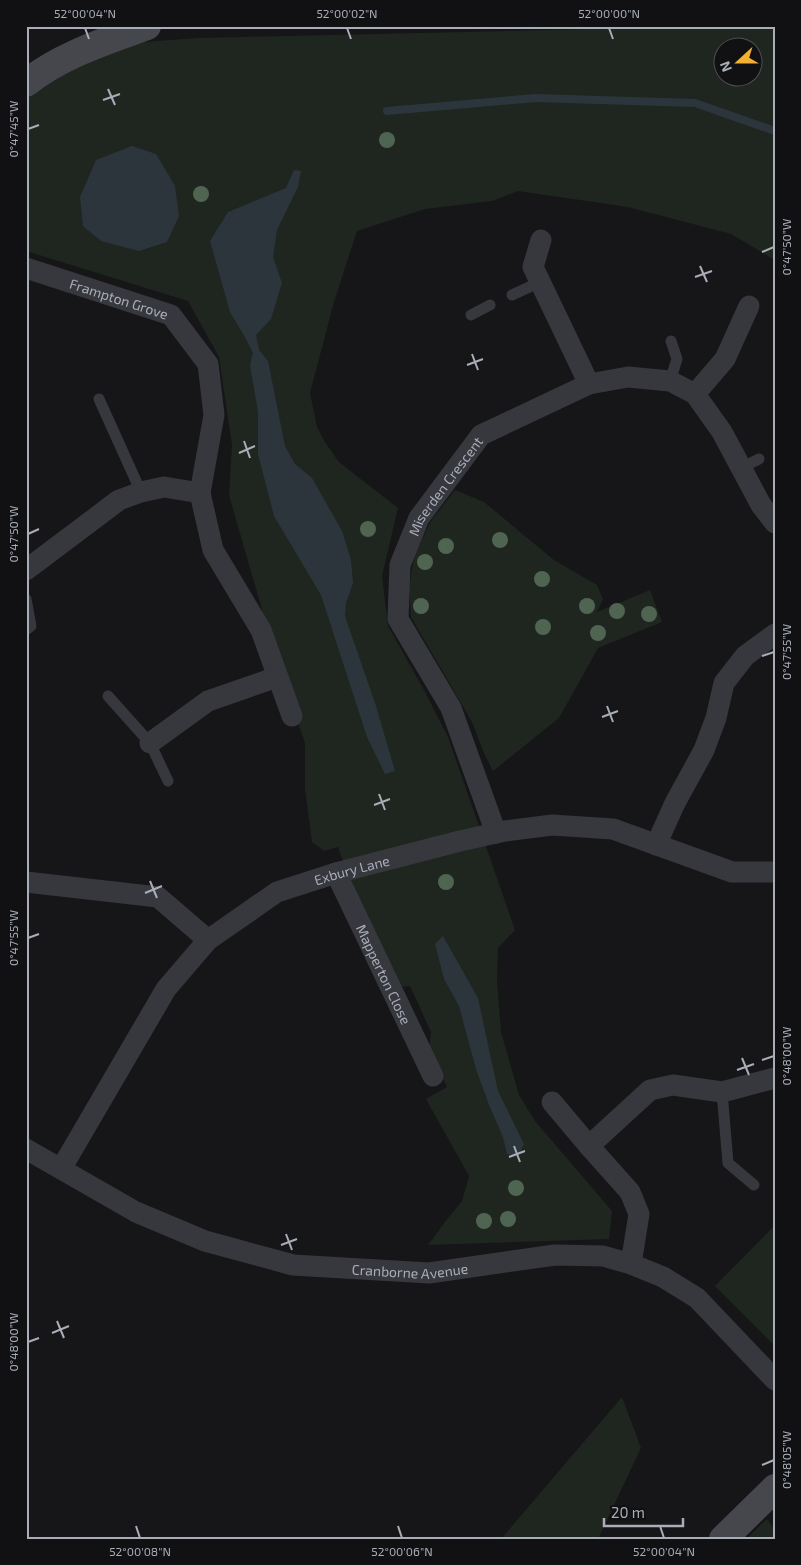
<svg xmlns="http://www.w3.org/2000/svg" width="801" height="1565" font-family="'Exo 2',sans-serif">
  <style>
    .green { fill: #1e261f; fill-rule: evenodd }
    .water { fill: #2c353c }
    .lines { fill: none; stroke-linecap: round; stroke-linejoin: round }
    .stream { stroke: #2c353c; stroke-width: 8 }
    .lane { stroke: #37383d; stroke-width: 11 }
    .street { stroke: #37383d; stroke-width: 21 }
    .secondary { stroke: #45474d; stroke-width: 28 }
    .tree { fill: #506452 }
    .ticks { fill: none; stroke: #a8adb8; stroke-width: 2 }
    .labels { text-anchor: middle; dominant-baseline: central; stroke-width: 4; stroke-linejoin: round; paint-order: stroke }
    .street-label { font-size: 14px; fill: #a8adb8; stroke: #111113 }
    .neatline { fill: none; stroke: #a8adb8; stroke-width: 2 }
    .ticks-label { font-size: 12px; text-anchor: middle; fill: #a8adb8 }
  </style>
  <rect width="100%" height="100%" fill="#161618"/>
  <!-- green -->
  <g class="green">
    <path d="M724,26H775V260L731,234L628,207L518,191L492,201L425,209L357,231L334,302L310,393L317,427L325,442L339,462L398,508L382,576L388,626L423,688L448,737L515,930L498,948L497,979L501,1032L519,1095L535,1121L612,1211L609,1239L428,1245L448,1218L462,1201L469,1176L426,1099L447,1087L429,1049L431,1032L410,986L400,987L351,884L338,847L324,851L312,842L305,789V743L280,672L229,495L232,445L219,357L188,301L26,251V97L29,92L66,65L143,42L198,38ZM724,48H754V78H724Z"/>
    <path d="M455,490L484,502L554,560L597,585L603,599L597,612L650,590L662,622L598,648L559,718L493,771L484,753L472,722L411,617L409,589L414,556L431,521Z"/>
    <path d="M775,1225V1346L715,1286Z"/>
    <path d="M622,1397L641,1448L598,1539H501Z"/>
    <path d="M767,1519L773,1527L775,1525V1539H746Z"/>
  </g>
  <!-- water -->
  <g class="water">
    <path d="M132,146L156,154L175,186L179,216L167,242L139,251L101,241L83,226L80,197L96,160Z"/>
    <path d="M294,170L301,171L298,187L277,230L273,257L282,283L271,319L256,335L259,350L268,361L285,446L295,464L312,478L342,531L351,560L353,583L346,603L345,616L376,706L395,771L385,774L367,737L321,595L274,516L258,454V412L250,365L253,353L245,337L230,312L210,241L228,212L286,188Z"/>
    <path d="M443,936L478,998L498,1091L524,1144L518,1156L507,1154L503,1137L489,1105L476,1069L459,1006L444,979L435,944Z"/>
  </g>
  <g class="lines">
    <!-- stream -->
    <path class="stream" d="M387,111L535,98L695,103L775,131"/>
    <!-- lane -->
    <g class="lane">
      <path d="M512,295L540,282"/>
      <path d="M471,315L490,305"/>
      <path d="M670,381L677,359L671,341"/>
      <path d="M99,399L141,492"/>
      <path d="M741,468L759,459"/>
      <path d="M26,599L31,626L26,630"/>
      <path d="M108,696L150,743L168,781"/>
      <path d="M722,1092L728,1163L754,1185"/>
    </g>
    <!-- street -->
    <g class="street">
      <path d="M541,240L533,267L589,384"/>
      <path id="s1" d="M26,268L171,315L208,364L214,415L200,493L164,487L141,492L119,500L26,570"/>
      <path d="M695,394L725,359L749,306"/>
      <path d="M200,493L213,550L261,630L292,716"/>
      <path d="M150,743L208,701L277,677"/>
      <path id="s2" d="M496,833L451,708L398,619L400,565L419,518L481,435L589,384L628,377L670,381L695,394L722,432L761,505L775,523"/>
      <path d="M656,845L675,803L704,750L716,718L724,683L745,656L775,634"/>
      <path id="s3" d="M336,873L433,1076"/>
      <path d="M26,882L158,897L208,940"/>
      <path d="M552,1102L589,1146"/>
      <path id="s4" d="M26,1149L136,1212L205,1241L293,1265L429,1273L555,1255L603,1256L631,1264L663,1277L697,1298L775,1380"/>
      <path id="s5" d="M61,1169L166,989L208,940L277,892L336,873L460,841L505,831L552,825L613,829L732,872H775"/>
      <path d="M631,1264L639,1214L630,1192L589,1146L650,1090L673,1085L722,1092L775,1078"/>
    </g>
    <!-- secondary -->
    <g class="secondary">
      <path d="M26,83C61,55 106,41 147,26"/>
      <path d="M723,1539L775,1488"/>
    </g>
  </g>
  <!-- trees -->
  <g class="tree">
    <circle cx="387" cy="140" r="8"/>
    <circle cx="201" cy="194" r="8"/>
    <circle cx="368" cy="529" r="8"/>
    <circle cx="500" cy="540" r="8"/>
    <circle cx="446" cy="546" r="8"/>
    <circle cx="425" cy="562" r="8"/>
    <circle cx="542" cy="579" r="8"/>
    <circle cx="421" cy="606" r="8"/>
    <circle cx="587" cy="606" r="8"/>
    <circle cx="617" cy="611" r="8"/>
    <circle cx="649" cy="614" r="8"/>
    <circle cx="543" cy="627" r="8"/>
    <circle cx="598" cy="633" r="8"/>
    <circle cx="446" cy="882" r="8"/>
    <circle cx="516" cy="1188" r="8"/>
    <circle cx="508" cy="1219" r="8"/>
    <circle cx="484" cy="1221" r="8"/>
  </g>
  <!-- ticks -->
  <path class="ticks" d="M85,28L89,39M347,28L351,39M609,28L613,39M108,89L115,105M103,100L120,94M28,129L39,125M762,252L774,247M700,266L707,282M695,277L712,271M472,354L478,370M467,365L483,359M244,441L250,458M239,453L255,446M28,534L39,529M762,656L774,652M607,706L613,722M602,717L618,711M379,794L385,810M374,805L390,799M150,881L157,898M145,893L162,886M28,938L39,934M742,1058L749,1075M762,1060L774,1056M737,1070L754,1064M514,1146L520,1162M509,1157L525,1151M286,1234L292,1250M281,1245L297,1239M57,1321L64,1338M52,1333L69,1326M28,1342L39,1338M762,1465L774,1460M136,1526L140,1538M398,1526L402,1538M660,1526L664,1538"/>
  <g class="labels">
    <!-- street labels -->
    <g class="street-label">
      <text stroke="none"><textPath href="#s1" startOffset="98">Frampton Grove</textPath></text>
      <text stroke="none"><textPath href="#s2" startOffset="382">Miserden Crescent</textPath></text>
      <text stroke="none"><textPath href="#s5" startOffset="435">Exbury Lane</textPath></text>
      <text stroke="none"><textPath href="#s3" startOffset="112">Mapperton Close</textPath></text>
      <text stroke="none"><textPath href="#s4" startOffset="410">Cranborne Avenue</textPath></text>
    </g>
  </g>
  <!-- border -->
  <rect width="801" height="1565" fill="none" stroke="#111113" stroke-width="55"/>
  <!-- north arrow -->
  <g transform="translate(738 62) rotate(249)"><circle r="24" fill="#111113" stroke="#4d4f55"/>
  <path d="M0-4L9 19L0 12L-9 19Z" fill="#f2b134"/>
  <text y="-8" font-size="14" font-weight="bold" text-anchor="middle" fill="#a8adb8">N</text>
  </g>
  <!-- scale -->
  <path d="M604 1518v8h79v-8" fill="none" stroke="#a8adb8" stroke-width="2.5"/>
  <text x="611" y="1518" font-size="15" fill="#a8adb8" stroke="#111113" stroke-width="4" paint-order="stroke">20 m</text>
  <rect x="28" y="28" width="746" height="1510" class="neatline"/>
  <g class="ticks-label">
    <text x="85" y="18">52°00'04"N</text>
    <text x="347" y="18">52°00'02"N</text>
    <text x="609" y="18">52°00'00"N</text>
    <text transform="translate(14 129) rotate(-90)" y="4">0°47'45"W</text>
    <text transform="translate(787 247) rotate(-90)" y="4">0°47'50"W</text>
    <text transform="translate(14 534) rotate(-90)" y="4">0°47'50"W</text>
    <text transform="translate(787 652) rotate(-90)" y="4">0°47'55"W</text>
    <text transform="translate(14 938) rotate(-90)" y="4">0°47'55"W</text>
    <text transform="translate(787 1056) rotate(-90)" y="4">0°48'00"W</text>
    <text transform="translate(14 1342) rotate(-90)" y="4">0°48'00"W</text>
    <text transform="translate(787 1460) rotate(-90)" y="4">0°48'05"W</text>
    <text x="140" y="1556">52°00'08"N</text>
    <text x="402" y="1556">52°00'06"N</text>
    <text x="664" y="1556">52°00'04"N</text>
  </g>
</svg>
